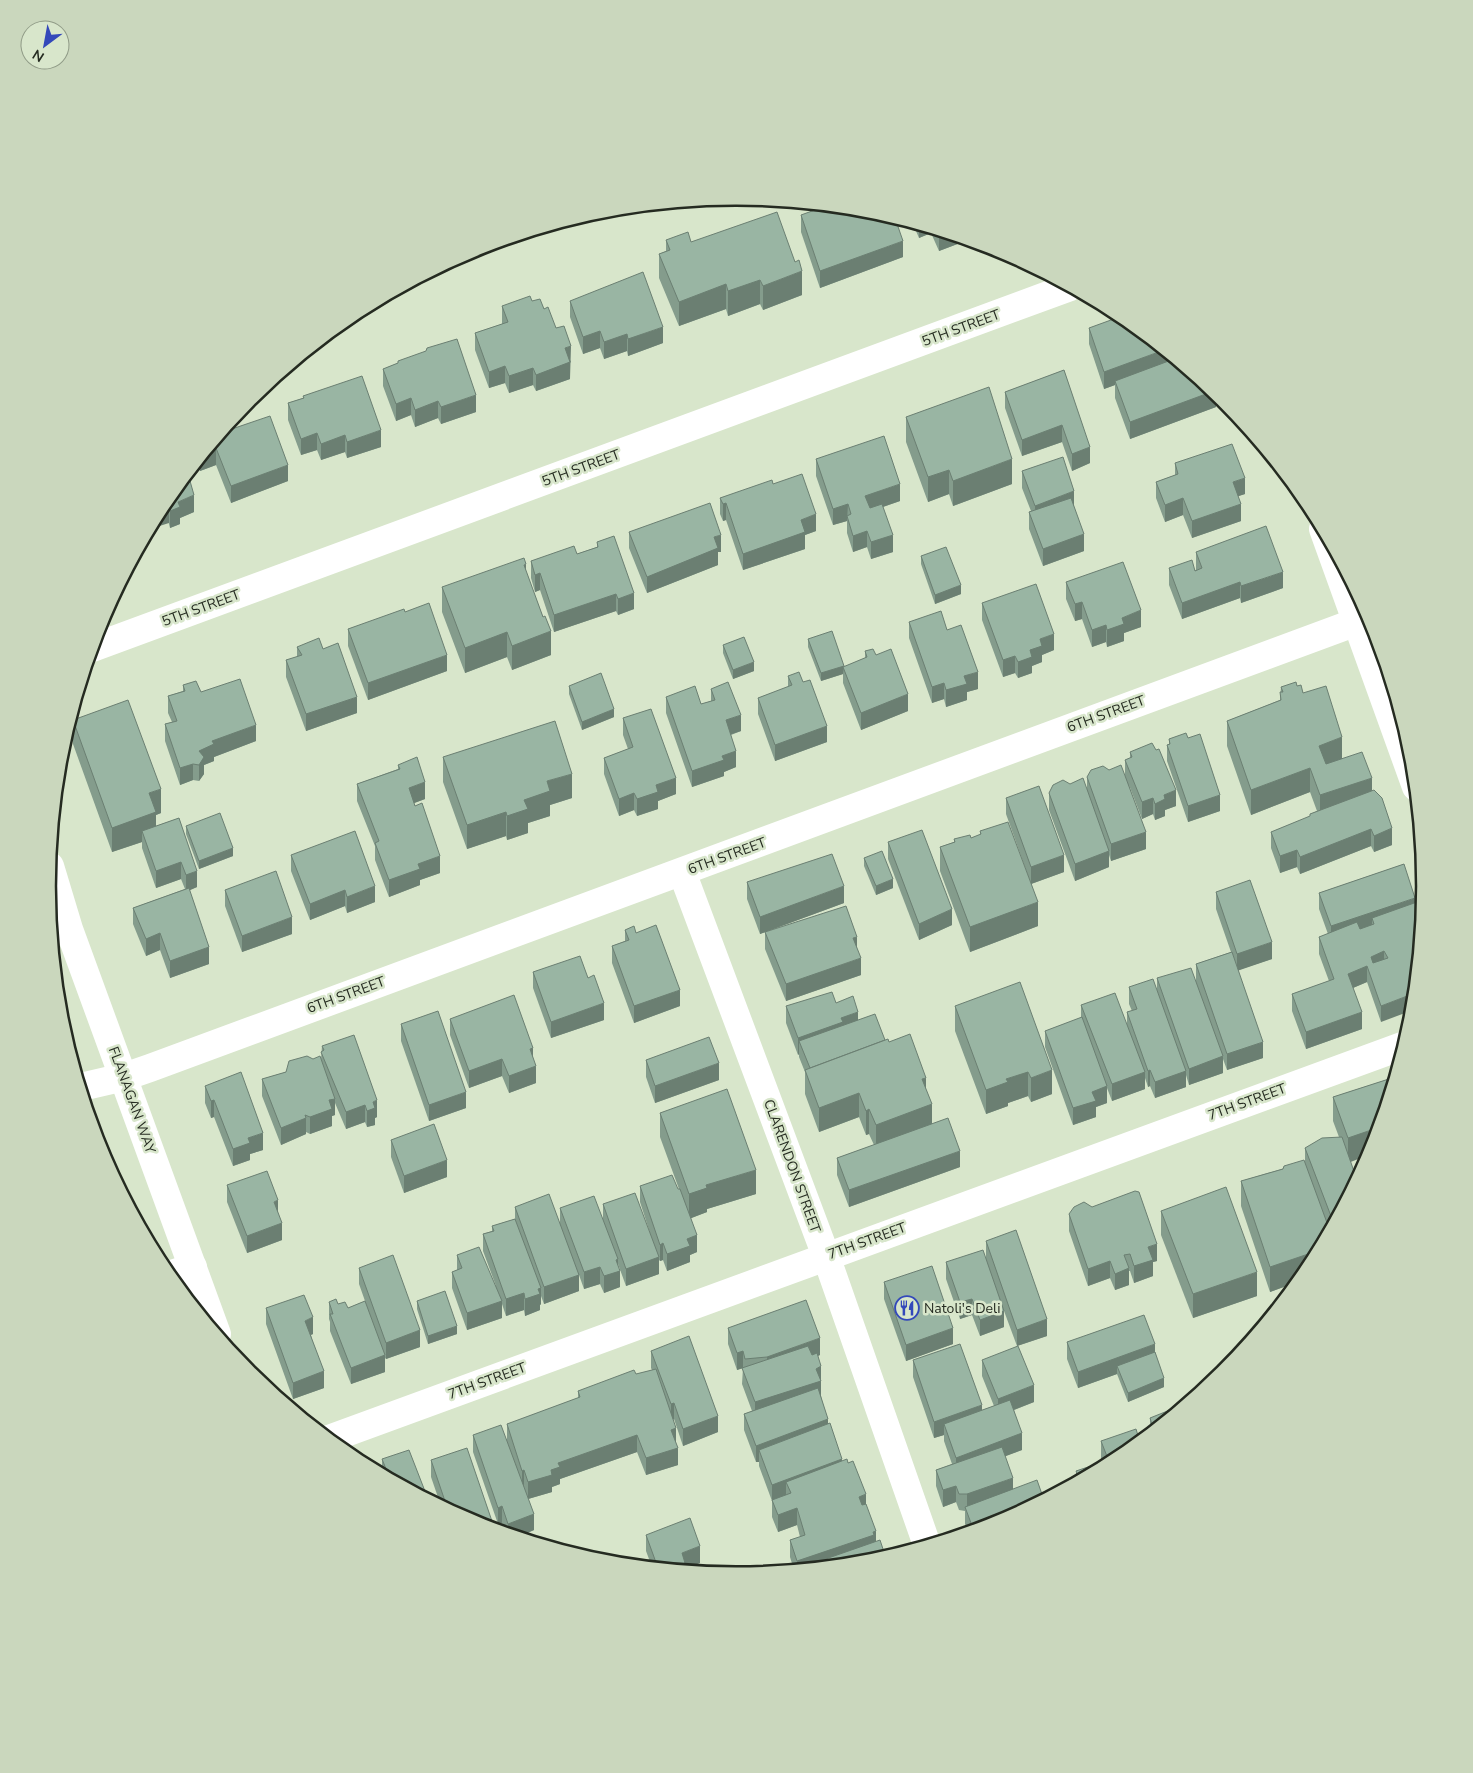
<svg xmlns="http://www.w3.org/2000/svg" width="1473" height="1773" font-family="'Nunito Sans',sans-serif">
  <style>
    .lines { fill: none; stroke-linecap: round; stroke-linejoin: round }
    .street { stroke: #fff; stroke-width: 28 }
    .secondary { stroke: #fff; stroke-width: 28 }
    .wall { fill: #849c8c }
    .shaded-wall { fill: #6b7f72 }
    .building { fill: #99b5a3; stroke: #6b7f72; fill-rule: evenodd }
    .labels { text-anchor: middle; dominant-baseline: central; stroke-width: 5; stroke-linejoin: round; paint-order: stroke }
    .street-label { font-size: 14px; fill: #252b21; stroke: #d8e6cb }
    .poi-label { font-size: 14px; fill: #252b21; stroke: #d8e6cb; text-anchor: start }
    .rim { fill: none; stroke: #252b21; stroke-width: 2.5 }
  </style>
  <rect width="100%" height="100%" fill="#d8e6cb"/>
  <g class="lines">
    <!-- street -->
    <g class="street">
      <path d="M92,648L1070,287"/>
      <path d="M50,866L69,929L217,1334"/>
      <path d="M682,872L826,1256L927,1545"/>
      <path d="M81,1087L124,1077L150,1068L1370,617"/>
      <path d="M168,1275L193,1267"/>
      <path d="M329,1439L1405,1045"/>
    </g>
    <!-- secondary -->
    <path class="secondary" d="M1323,529L1416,787"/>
  </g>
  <!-- wall -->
  <g class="wall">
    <path d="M801,215L903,257L820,288L801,232Z"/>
    <path d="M913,224L968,240L939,251L931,233L919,238Z"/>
    <path d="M666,240L691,242L802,295L763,310L760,304L728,316L726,309L679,326L659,278V254L666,251Z"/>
    <path d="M532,301L544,309L556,328L571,362L570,363V379L536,391L533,385L509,393L505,383L489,388L475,350V333L502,324V306Z"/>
    <path d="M570,301L663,343L628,356L627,351L604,359L600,348L583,354L570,317Z"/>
    <path d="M1089,328L1216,393V407L1130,439L1115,398V385L1104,389L1089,344Z"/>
    <path d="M398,361L476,412L441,424L438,418L415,427L411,415L396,421L383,386V369L398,363Z"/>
    <path d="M1064,370L1090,463L1072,471L1062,442L1022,456L1005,408V392Z"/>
    <path d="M303,396L381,447L347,458L345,452L321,460L317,450L301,455L288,420V403L303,398Z"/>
    <path d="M906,417L1012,484L953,506L949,494L928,502L906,442Z"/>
    <path d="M223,432L288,481L231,503L216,465L200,471L197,463Z"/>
    <path d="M816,459L900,501L883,507L893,552L871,559L867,547L853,552L847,533V521L833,525L816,476Z"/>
    <path d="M1175,463L1245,494L1238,496L1241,521L1192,538L1183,515L1165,522L1156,498V482L1175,475Z"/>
    <path d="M1022,471L1074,507L1084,551L1043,566L1029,529V512L1031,511L1022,488Z"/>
    <path d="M773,484L816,531L805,535V549L743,570L726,520L723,521L720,514V498Z"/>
    <path d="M164,503L194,512L180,518V524L170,528Z"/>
    <path d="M629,532L721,552H718V565L647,593L629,548Z"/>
    <path d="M597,542L634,609L618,615L616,611L554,632L540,590L535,592L531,578V561L577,554L597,547Z"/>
    <path d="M1196,552L1283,588L1241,603L1240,598L1182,619L1169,585V568L1196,570Z"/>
    <path d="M921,556L961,594L935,604L921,564Z"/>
    <path d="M526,573L543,617L551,655L512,670L507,657L465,673L442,612V587Z"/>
    <path d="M1066,582L1141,627L1124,633V641L1107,647L1106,642L1092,647L1082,619L1075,621L1066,599Z"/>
    <path d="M982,603L1054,650L1042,655V662L1032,666V673L1018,678L1015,673L1003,677L982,620Z"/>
    <path d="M405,612L447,671L368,700L348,646V629Z"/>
    <path d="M909,622L947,630L978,689L967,692V700L946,707L944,699L932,703L909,638Z"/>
    <path d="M808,639L844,667L865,658V651L908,711L861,730L843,683V674L821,681L808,647Z"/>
    <path d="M723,645L754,671L733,679L723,653Z"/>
    <path d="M297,647L323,649L357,713L306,731L286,677V660L297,657Z"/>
    <path d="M788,676L827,742L775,761L758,714V698L788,687Z"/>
    <path d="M183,685L201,692L256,741L214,757V761L204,765V774L199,781L193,780L180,785L165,741V724L172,722L168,713V696L183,691Z"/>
    <path d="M569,686L614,717L582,730L569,694Z"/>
    <path d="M1297,686L1303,693L1342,759L1372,791L1392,845L1374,852L1371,846L1300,874L1297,867L1280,873L1271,848V832L1310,817V814L1317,811L1310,792L1251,815L1227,746V721L1280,700L1281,687Z"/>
    <path d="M711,689L741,731L731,735L736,767L724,772V776L692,787L666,713V697L701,704L711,701Z"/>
    <path d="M623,718L676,794L658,801V809L637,816L634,810L619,816L604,774V758L628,749L623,735Z"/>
    <path d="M73,720L161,813L156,815V826L179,818L197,887L189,890L209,964L170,978L160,950L146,956L133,924V908L185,889L181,879L156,888L142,848V842L112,852L73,744Z"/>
    <path d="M1188,738L1220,811L1188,822L1167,761V745L1169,744V739Z"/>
    <path d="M1130,752L1176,806L1165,810V816L1155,820L1153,814L1142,819L1129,785L1146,849L1111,861L1109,855V867L1075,881L1049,810V793L1070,784L1087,789V777L1109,770L1125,776V760L1130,758Z"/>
    <path d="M443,757L572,798L550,805V816L528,823V833L507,840L506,836L467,849L443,782Z"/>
    <path d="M398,765L425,799L414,803L440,873L420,880V885L389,897L375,860V846L357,801V784L398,769Z"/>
    <path d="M1006,798L1064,872L1031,884L1006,814Z"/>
    <path d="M186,826L233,856L199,869L186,834Z"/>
    <path d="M980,831L1038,926L970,952L940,871V847L954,842V839L971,838L980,835Z"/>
    <path d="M888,842L952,925L919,940L888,859Z"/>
    <path d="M291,855L375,902L347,913L345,906L310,920L291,871Z"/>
    <path d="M864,858L893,888L876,895L864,866Z"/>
    <path d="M1404,864L1381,1022L1367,982L1353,988L1362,1029L1306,1049L1292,1011V994L1329,981L1319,954V937L1328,934L1319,909V893Z"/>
    <path d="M747,882L844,903L760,934L747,899Z"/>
    <path d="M225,890L292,934L242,952L225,906Z"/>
    <path d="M1216,892L1272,959L1238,970L1263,1058L1227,1070L1223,1059V1073L1189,1085L1186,1075V1087L1155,1098L1150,1086L1148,1087L1145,1078V1089L1112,1101L1107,1088V1103L1096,1107V1117L1073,1125L1045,1047V1031L1081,1018V1005L1127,1025V1012L1132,1011L1129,1004V987L1157,991V978L1196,981V964L1231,952L1216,909Z"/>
    <path d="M625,930L636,933L680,1006L634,1023L612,963V946L625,941Z"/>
    <path d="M765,932L861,975L786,1001L765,949Z"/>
    <path d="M533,972L604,1020L551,1038L533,988Z"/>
    <path d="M836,1003L885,1040L889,1042L926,1090L932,1124L960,1167L849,1207L837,1175V1158L874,1145L869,1134L866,1135L859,1117L819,1132L805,1094V1072L799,1057V1054L798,1055L786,1023V1006Z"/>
    <path d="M955,1006L1052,1094L1031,1102L1028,1096L1008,1103V1106L986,1114L955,1031Z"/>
    <path d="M450,1019L533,1059L536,1083L509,1093L502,1076L469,1088L450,1035Z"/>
    <path d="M401,1024L466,1108L429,1121L401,1041Z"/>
    <path d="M322,1046L377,1117L375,1118V1125L367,1127L365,1122L346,1129L335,1103V1115L332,1116V1126L310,1134L306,1132V1134L281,1145L262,1096V1079L286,1072L313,1059H321Z"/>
    <path d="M646,1060L719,1080L655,1103L646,1077Z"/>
    <path d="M1395,1077L1350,1162L1357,1180L1309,1270L1300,1281L1270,1292L1241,1206V1181L1305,1162V1148L1339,1137L1333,1121V1097Z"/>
    <path d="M205,1086L263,1150L250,1154V1160L233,1166L214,1117L211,1118L205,1103Z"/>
    <path d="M660,1113L756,1194L707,1209V1212L691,1218L697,1252L690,1255V1262L667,1271L663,1260L660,1261L659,1260V1274L626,1286L618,1264L620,1287L604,1293L600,1284L584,1289L579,1275V1291L544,1304L541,1296V1304L540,1305V1310L525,1316L524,1310L506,1316L502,1304V1318L467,1330L452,1288V1272L457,1270V1255L496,1286L483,1251V1234L492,1231V1226L515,1219V1207L560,1223V1208L603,1218V1204L650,1233L640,1202V1186L679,1189L660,1137Z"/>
    <path d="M391,1140L447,1177L404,1193L391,1157Z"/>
    <path d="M227,1185L278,1213L282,1240L247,1253L227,1202Z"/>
    <path d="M1161,1211L1257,1296L1193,1318L1161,1235Z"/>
    <path d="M1069,1214L1157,1261L1153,1262V1276L1134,1283L1130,1271H1129V1285L1115,1290L1110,1278L1088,1286L1069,1231Z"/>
    <path d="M986,1241L1047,1336L1017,1346L1004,1311V1327L980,1336L972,1315L960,1319L946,1279V1262L986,1257Z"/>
    <path d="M359,1268L420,1347L386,1359L385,1358V1372L351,1384L330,1331V1322L329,1319V1302L348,1308L365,1301L359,1284Z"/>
    <path d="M884,1282L953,1344L906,1361L884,1299Z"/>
    <path d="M417,1301L457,1334L428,1344L417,1309Z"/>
    <path d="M266,1308L313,1334L311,1335L324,1388L293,1399L266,1324Z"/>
    <path d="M728,1328L820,1355L818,1356L821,1383V1396L828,1424L842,1461L848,1463L866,1505L871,1562L794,1570L790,1557V1540L800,1537L797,1525L778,1532L772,1517V1501L759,1466V1462H756L744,1430V1414L752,1411L742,1384L743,1368L737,1370L728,1344Z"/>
    <path d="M1067,1342L1155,1352L1164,1387L1128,1402L1117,1374L1078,1388L1067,1359Z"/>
    <path d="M651,1351L718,1432L683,1446L674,1419L673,1420L678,1465L646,1475L637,1452L560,1479V1484L552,1487V1492L528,1499L534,1530L518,1537L505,1533L502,1523L498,1524L473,1452V1435L507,1439V1424L578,1398V1391L652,1370L651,1368Z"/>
    <path d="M913,1360L982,1410L994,1406L982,1376V1360L1034,1402L1014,1410L1022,1450L1005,1456L1000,1523L969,1533L965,1524V1511L959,1510L956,1502L943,1507L936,1486V1470L952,1464L944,1441V1435L934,1438L913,1377Z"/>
    <path d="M1176,1412L1150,1435V1418Z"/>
    <path d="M1101,1441L1119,1460L1077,1482L1076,1479V1471L1103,1462L1101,1458Z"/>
    <path d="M382,1459L428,1499L382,1475Z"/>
    <path d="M431,1460L473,1523L441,1506L431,1477Z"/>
    <path d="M646,1535L700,1563L685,1568V1570L652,1567L646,1551Z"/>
  </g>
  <!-- shaded-wall -->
  <g class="shaded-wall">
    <path d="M919,225L931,229V233L919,238Z"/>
    <path d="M944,233L968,240L939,251V235Z"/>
    <path d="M903,241V257L820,288V271Z"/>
    <path d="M802,271V295L763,310V286Z"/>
    <path d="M760,280V304L728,316V291Z"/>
    <path d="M726,284V309L679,326V302Z"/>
    <path d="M663,327V343L628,356V339Z"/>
    <path d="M600,331V348L583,354V337Z"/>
    <path d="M627,334V351L604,359V342Z"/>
    <path d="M571,346L570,379L536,391V375L565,348Z"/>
    <path d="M1164,350L1178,362L1115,381V385L1104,389V372Z"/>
    <path d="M505,366V383L489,388V372Z"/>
    <path d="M533,368V385L509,393V376Z"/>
    <path d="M1214,391L1216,393V407L1130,439V422Z"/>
    <path d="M476,395V412L441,424V407Z"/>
    <path d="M411,398V415L396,421V404Z"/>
    <path d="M438,401V418L415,427V410Z"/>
    <path d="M1062,425V442L1022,456V440Z"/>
    <path d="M381,430V447L347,458V442Z"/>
    <path d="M317,433V450L301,455V439Z"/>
    <path d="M345,435V452L321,460V444Z"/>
    <path d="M1090,447V463L1072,471V454Z"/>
    <path d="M216,448V465L200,471V460L206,452Z"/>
    <path d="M1012,459V484L953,506V481Z"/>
    <path d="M288,465V481L231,503V486Z"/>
    <path d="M949,470V494L928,502V477Z"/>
    <path d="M1245,478V494L1233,498V482Z"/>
    <path d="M900,484V501L865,513V496Z"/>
    <path d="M1074,491V507L1035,522V506Z"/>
    <path d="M194,495V512L180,518V524L170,528V511L178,502Z"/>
    <path d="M1183,498V515L1165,522V505Z"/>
    <path d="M726,503V520L723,521V504Z"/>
    <path d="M848,504L847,521L833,525V509Z"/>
    <path d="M1241,504V521L1192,538V521Z"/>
    <path d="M169,507V523L150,529L161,509Z"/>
    <path d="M816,514V531L805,535V549L743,570V554L801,520Z"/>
    <path d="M150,530V543L141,546Z"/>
    <path d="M867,531V547L853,552V536Z"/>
    <path d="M1084,534V551L1043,566V549Z"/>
    <path d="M721,535V552H718V565L647,593V577L714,537Z"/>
    <path d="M893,535V552L871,559V542Z"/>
    <path d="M526,564V589L524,565Z"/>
    <path d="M1283,572V588L1241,603V586Z"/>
    <path d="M540,573V590L535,592V575Z"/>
    <path d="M1240,582V598L1182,619V603Z"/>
    <path d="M961,585V594L935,604V595Z"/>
    <path d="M634,593V609L618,615V599Z"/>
    <path d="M616,594V611L554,632V615Z"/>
    <path d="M1082,602V619L1075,621V604Z"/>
    <path d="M1141,610V627L1124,633V641L1107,647V630L1122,618Z"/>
    <path d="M1106,625V642L1092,647V630Z"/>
    <path d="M551,631V655L512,670V646Z"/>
    <path d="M507,632V657L465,673V648Z"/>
    <path d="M1054,634V650L1042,655V662L1032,666V673L1018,678V662L1040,639Z"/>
    <path d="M447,655V671L368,700V683Z"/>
    <path d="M1015,656V673L1003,677V660Z"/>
    <path d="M754,662V671L733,679V670Z"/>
    <path d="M844,666L843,674L821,681V673Z"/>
    <path d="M978,672V689L967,692V700L946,707V690L964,676Z"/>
    <path d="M944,683V699L932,703V687Z"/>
    <path d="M908,694V711L861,730V713Z"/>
    <path d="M357,697V713L306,731V714Z"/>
    <path d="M614,709V717L582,730V722Z"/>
    <path d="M741,715V731L726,736V720Z"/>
    <path d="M256,725V741L214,757V761L204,765V774L199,781V751L212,741Z"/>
    <path d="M827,726V742L775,761V745Z"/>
    <path d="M1342,737V761L1319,771V746Z"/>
    <path d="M736,751V767L724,772V776L692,787V771L722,756Z"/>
    <path d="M193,764V780L180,785V768Z"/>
    <path d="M1310,768V792L1251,815V790Z"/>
    <path d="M572,774V798L550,805V816L528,823V833L507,840V816L524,800L547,781Z"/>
    <path d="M676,778V794L658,801V809L637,816V799L656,785Z"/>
    <path d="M1372,778V803L1320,820V795Z"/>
    <path d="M425,782V799L409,805V788Z"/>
    <path d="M161,789V813L156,815V837L142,831V842L112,852V828L149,793Z"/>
    <path d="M1176,790V806L1165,810V816L1155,820V804L1164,795Z"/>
    <path d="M634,793V810L619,816V799Z"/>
    <path d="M1220,795V811L1188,822V806Z"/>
    <path d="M1153,798V814L1142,819V802Z"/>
    <path d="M506,812V836L467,849V825Z"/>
    <path d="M1392,828V845L1374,852V836Z"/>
    <path d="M1371,829V846L1300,874V857Z"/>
    <path d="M1146,832V849L1111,861V844Z"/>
    <path d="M233,848V856L199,869V861Z"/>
    <path d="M1297,850V867L1280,873V856Z"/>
    <path d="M1109,851V867L1075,881V864Z"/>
    <path d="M1064,855V872L1031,884V867Z"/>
    <path d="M440,856V873L420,880V885L389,897V880L418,864Z"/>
    <path d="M181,862V879L156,888V871Z"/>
    <path d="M197,871V887L186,892V875Z"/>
    <path d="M893,879V888L876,895V886Z"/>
    <path d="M375,886V902L347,913V897Z"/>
    <path d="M844,886V903L760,934V917Z"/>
    <path d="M345,890V906L310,920V904Z"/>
    <path d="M1415,898V915L1374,924L1372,918V929L1331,943V926Z"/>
    <path d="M1038,902V926L970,952V927Z"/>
    <path d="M952,909V925L919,940V924Z"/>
    <path d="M292,917V934L242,952V936Z"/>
    <path d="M160,933V950L146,956V939Z"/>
    <path d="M857,937V953L853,938Z"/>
    <path d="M1272,942V959L1237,971V954Z"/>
    <path d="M209,947V964L170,978V961Z"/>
    <path d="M1384,951V968L1371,973V957Z"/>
    <path d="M861,958V975L786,1001V984Z"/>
    <path d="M1367,966V982L1348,990V974Z"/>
    <path d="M680,990V1006L634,1023V1006Z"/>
    <path d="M1415,993L1413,1010L1381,1022V1006Z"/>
    <path d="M604,1003V1020L551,1038V1022Z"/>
    <path d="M858,1012V1028L799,1041V1054L798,1055V1038L841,1018Z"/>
    <path d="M1362,1012V1029L1306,1049V1032Z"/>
    <path d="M1263,1042V1058L1227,1070V1054Z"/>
    <path d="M533,1048V1064L530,1049Z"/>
    <path d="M1223,1056V1073L1189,1085V1069Z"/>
    <path d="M502,1059V1076L469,1088V1071Z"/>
    <path d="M719,1063V1080L655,1103V1086Z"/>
    <path d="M536,1066V1083L509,1093V1076Z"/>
    <path d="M1052,1070V1094L1031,1102V1078Z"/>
    <path d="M1150,1070V1086L1148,1087V1071Z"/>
    <path d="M1186,1071V1087L1155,1098V1082Z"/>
    <path d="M1028,1072V1096L1008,1103V1106L986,1114V1090L1006,1079Z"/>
    <path d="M1145,1072V1089L1112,1101V1084Z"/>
    <path d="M926,1078V1102L922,1079Z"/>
    <path d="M1107,1086V1103L1096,1107V1117L1073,1125V1108L1092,1092Z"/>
    <path d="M466,1092V1108L429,1121V1105Z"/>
    <path d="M859,1093V1117L819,1132V1108Z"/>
    <path d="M335,1099V1115L332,1116V1126L310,1134V1117L329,1100Z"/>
    <path d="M214,1100V1117L211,1118V1101Z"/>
    <path d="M377,1100V1117L375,1118V1125L367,1127V1111L373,1102Z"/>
    <path d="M932,1104V1129L876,1150V1125Z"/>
    <path d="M365,1105V1122L346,1129V1112Z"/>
    <path d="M869,1109V1134L866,1135V1111Z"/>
    <path d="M306,1118V1134L281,1145V1128Z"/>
    <path d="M1380,1127L1373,1150L1371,1154L1348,1163V1138Z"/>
    <path d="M263,1133V1150L250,1154V1160L233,1166V1149L248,1138Z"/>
    <path d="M960,1151V1167L849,1207V1190Z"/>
    <path d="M447,1160V1177L404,1193V1176Z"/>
    <path d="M756,1170V1194L707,1209V1212L689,1219V1194L706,1185Z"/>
    <path d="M278,1200V1217L274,1202Z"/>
    <path d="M282,1223V1240L247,1253V1236Z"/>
    <path d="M697,1235V1252L690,1255V1262L667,1271V1254L687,1239Z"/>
    <path d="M663,1243V1260L660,1261V1245Z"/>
    <path d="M1157,1244V1261L1153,1262V1276L1134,1283V1266L1148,1247Z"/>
    <path d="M1320,1250L1309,1270L1300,1281L1270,1292V1267Z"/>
    <path d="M659,1257V1274L626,1286V1269Z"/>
    <path d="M618,1259V1271H620V1287L604,1293V1276L616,1260Z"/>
    <path d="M1110,1261V1278L1088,1286V1269Z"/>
    <path d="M600,1267V1284L584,1289V1272Z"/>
    <path d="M1129,1268V1285L1115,1290V1274Z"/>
    <path d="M1257,1272V1296L1193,1318V1294Z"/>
    <path d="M579,1275V1291L544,1304V1287Z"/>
    <path d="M541,1288V1304L540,1305V1310L525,1316V1299L538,1289Z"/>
    <path d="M524,1293V1310L506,1316V1299Z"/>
    <path d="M972,1299V1315L960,1319V1302Z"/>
    <path d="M502,1301V1318L467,1330V1313Z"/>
    <path d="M1004,1311V1327L980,1336V1320Z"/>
    <path d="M313,1317V1334L305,1337V1321Z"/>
    <path d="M1047,1319V1336L1017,1346V1330Z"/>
    <path d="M457,1326V1334L428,1344V1336Z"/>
    <path d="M953,1328V1344L906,1361V1345Z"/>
    <path d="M420,1330V1347L386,1359V1343Z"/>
    <path d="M820,1338V1355L767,1374V1357Z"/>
    <path d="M1155,1344V1360L1117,1366V1374L1078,1388V1372Z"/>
    <path d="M743,1351V1368L737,1370V1353Z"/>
    <path d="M385,1355V1372L351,1384V1368Z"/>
    <path d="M821,1366V1397L755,1419V1402Z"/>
    <path d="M324,1371V1388L293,1399V1383Z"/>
    <path d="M1164,1378V1387L1128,1402V1393Z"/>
    <path d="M1034,1385V1402L998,1416V1399Z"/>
    <path d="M674,1403V1419L671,1421V1404Z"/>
    <path d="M982,1405V1422L944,1424V1435L934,1438V1422Z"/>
    <path d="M718,1416V1432L683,1446V1429Z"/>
    <path d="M828,1419V1436L759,1450V1462H756V1446Z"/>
    <path d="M676,1428V1444L671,1430Z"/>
    <path d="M1022,1433V1450L956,1475V1458Z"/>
    <path d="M637,1435V1452L560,1479V1484L552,1487V1492L528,1499V1482L551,1470L558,1463Z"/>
    <path d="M678,1448V1465L646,1475V1458Z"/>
    <path d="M842,1459V1475L791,1493L786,1482V1496L772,1501V1485Z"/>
    <path d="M524,1470V1487L522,1488V1471Z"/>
    <path d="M1013,1478V1495L967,1511V1494Z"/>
    <path d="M956,1486V1502L943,1507V1490Z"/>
    <path d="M866,1494V1511L859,1513V1497Z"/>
    <path d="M502,1506V1523L498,1524V1508Z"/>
    <path d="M797,1508V1525L778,1532V1515Z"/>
    <path d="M534,1514V1530L518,1537L508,1534V1524Z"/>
    <path d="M876,1531V1548L814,1563V1568L797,1570V1561Z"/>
    <path d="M700,1546V1563L685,1568V1570L669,1569L682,1553Z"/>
  </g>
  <!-- building -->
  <g class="building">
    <path d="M826,206L871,211L895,218L903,241L820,271L801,215Z"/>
    <path d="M777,212L795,262L799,260L802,271L763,286L760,280L728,291L726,284L679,302L659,254L670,250L666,240L688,232L691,242Z"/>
    <path d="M937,231L944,233L939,235Z"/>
    <path d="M643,272L663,327L628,339L627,334L604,342L600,331L583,337L570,301Z"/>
    <path d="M530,296L532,301L540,299L544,309L548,307L556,328L564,326L571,346L565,348L570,362L536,375L533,368L509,376L505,366L489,372L475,333L508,322L502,306Z"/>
    <path d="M1122,316L1164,350L1104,372L1089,328Z"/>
    <path d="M457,339L476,395L441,407L438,401L415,410L411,398L396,404L383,369L398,363V361L426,351L427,348Z"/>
    <path d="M1174,359L1214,391L1130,422L1115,381Z"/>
    <path d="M1064,370L1090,447L1072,454L1062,425L1022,440L1005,392Z"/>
    <path d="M362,376L381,430L347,442L345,435L321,444L317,433L301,439L288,403L304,398L303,396Z"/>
    <path d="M989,387L1012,459L953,481L949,470L928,477L906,417Z"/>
    <path d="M270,416L288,465L231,486L216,448L206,452L223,432Z"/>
    <path d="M884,436L900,484L865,496L870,508L882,504L893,535L871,542L867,531L853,536L847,516L851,514L848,504L833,509L816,459Z"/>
    <path d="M1232,444L1245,478L1233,482L1241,504L1192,521L1183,498L1165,505L1156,482L1178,474L1175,463Z"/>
    <path d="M1063,457L1074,491L1035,506L1022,471Z"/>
    <path d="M188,474L194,495L178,502L180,507L170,511L169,507L161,509L164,503Z"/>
    <path d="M802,474L816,514L801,520L805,532L743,554L726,503L723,504L720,498L772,480L773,484Z"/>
    <path d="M1071,498L1084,534L1043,549L1029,512Z"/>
    <path d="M710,503L721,535L714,537L718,548L647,577L629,532Z"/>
    <path d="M1266,526L1283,572L1241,586L1240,582L1182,603L1169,568L1192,560L1195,571L1202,568L1196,552Z"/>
    <path d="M614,536L634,593L618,599L616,594L554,615L540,573L535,575L531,561L574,546L577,554L598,547L597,542Z"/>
    <path d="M946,547L961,585L935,595L921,556Z"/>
    <path d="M524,558L526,564L524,565L543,617L545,616L551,631L512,646L507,632L465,648L442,587Z"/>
    <path d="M1123,562L1141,610L1122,618L1124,624L1107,630L1106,625L1092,630L1082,602L1075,604L1066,582Z"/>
    <path d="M1036,584L1054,634L1040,639L1042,646L1030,650L1032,657L1018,662L1015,656L1003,660L982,603Z"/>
    <path d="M429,603L447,655L368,683L348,629L404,609L405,612Z"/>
    <path d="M941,611L947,630L961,625L978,672L964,676L967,684L946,690L944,683L932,687L909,622Z"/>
    <path d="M832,631L844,666L821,673L808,639Z"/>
    <path d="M744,637L754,662L733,670L723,645Z"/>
    <path d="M319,638L323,649L338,643L357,697L306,714L286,660L302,655L297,647Z"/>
    <path d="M873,649L876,655L891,649L908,694L861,713L843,667L867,657L865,651Z"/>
    <path d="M799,672L803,682L810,680L827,726L775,745L758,698L792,685L788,676Z"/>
    <path d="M601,673L614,709L582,722L569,686Z"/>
    <path d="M240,679L256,725L212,741L214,744L199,751L204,757L199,765L193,764L180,768L165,724L177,721L168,696L185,691L183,685L196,681L201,692Z"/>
    <path d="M728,682L741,715L726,720L736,751L722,756L724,760L692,771L666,697L695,686L701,704L715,700L711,689Z"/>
    <path d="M1296,682L1297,686L1301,685L1303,693L1326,686L1342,737L1319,746L1326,764L1362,752L1372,778L1320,795L1310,768L1251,790L1227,721L1281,700L1280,692H1283L1281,687Z"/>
    <path d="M128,700L161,789L149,793L156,812L112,828L73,720Z"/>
    <path d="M651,709L676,778L656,785L658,792L637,799L634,793L619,799L604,758L633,747L623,718Z"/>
    <path d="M555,721L572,774L547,781L550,791L524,800L528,809L507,816L506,812L467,825L443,757Z"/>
    <path d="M1186,733L1188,738L1200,734L1220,795L1188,806L1167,745L1170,744L1169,739Z"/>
    <path d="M1152,743L1156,750L1159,749L1176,790L1164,795L1165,799L1155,804L1153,798L1142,802L1125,760L1132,757L1130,752Z"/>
    <path d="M417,757L425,782L409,788L415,806L422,803L440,856L418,864L420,869L389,880L375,843L379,841L357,784L400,769L398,765Z"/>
    <path d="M1121,765L1146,832L1111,844L1087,777L1091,770L1103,766L1109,770Z"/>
    <path d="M1083,778L1109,851L1075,864L1049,793L1053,785L1063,780L1070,784Z"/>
    <path d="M1039,786L1064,855L1031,867L1006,798Z"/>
    <path d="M1374,790L1382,798L1392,828L1374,836L1371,829L1300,857L1297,850L1280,856L1271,832L1310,816V814Z"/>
    <path d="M220,813L233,848L199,861L186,826Z"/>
    <path d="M179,818L197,871L186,875L181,862L156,871L142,831Z"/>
    <path d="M1008,822L1038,902L970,927L940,847L955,842L954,839L970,835L971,838L981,834L980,831Z"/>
    <path d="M922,830L952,909L919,924L888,842Z"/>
    <path d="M355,831L375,886L347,897L345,890L310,904L291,855Z"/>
    <path d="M882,851L893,879L876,886L864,858Z"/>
    <path d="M832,854L844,886L760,917L747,882Z"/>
    <path d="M1404,864L1415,898L1331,926L1319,893Z"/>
    <path d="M276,871L292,917L242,936L225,890Z"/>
    <path d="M1250,880L1272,942L1237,954L1216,892Z"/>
    <path d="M189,888L209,947L170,961L160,933L146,939L133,908Z"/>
    <path d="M1417,902L1424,907L1415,993L1381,1006L1367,966L1348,974L1362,1012L1306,1032L1292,994L1334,979L1319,937L1357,922L1360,929L1374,924L1372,918ZM1384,951L1388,958L1373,963L1371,957Z"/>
    <path d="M846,906L857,937L853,938L861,958L786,984L765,932Z"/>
    <path d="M656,925L680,990L634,1006L612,946L629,940L625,930L634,926L636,933Z"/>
    <path d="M1232,952L1263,1042L1227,1054L1196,964Z"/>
    <path d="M580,956L588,978L594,975L604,1003L551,1022L533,972Z"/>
    <path d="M1191,968L1223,1056L1189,1069L1157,978Z"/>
    <path d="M1153,979L1186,1071L1155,1082L1150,1070L1148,1071L1127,1012L1137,1009L1129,987Z"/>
    <path d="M1020,982L1052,1070L1031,1078L1028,1072L1006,1079L1008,1082L986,1090L955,1006Z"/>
    <path d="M832,992L836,1003L853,996L858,1012L841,1018L843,1022L798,1038L786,1006Z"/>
    <path d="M1115,993L1145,1072L1112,1084L1081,1005Z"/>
    <path d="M514,995L533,1048L530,1049L536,1066L509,1076L502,1059L469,1071L450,1019Z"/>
    <path d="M438,1011L466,1092L429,1105L401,1024Z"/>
    <path d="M875,1014L885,1040L810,1068L799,1041Z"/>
    <path d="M1082,1017L1107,1086L1092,1092L1096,1101L1073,1108L1045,1031Z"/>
    <path d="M910,1034L926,1078L922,1079L932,1104L876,1125L869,1109L866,1111L859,1093L819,1108L805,1070L888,1039L889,1042Z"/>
    <path d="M354,1035L377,1100L373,1102L375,1108L367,1111L365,1105L346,1112L321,1052L324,1050L322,1046Z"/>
    <path d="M709,1037L719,1063L655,1086L646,1060Z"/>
    <path d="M307,1056L313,1059L320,1056L335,1099L329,1100L332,1109L310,1117L305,1115L306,1118L281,1128L262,1079L286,1072L289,1061Z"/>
    <path d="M241,1072L263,1133L248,1138L250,1143L233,1149L214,1100L211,1101L205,1086Z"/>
    <path d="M1395,1077L1380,1127L1348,1138L1333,1097Z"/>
    <path d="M727,1089L756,1170L706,1185L707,1188L689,1194L660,1113Z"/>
    <path d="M948,1118L960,1151L849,1190L837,1158Z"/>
    <path d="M434,1124L447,1160L404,1176L391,1140Z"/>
    <path d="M1342,1137L1357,1180L1334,1224L1305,1148L1322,1138Z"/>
    <path d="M1304,1160L1330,1231L1320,1250L1270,1267L1241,1181L1283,1169L1284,1166Z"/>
    <path d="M267,1171L278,1200L274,1202L282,1223L247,1236L227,1185Z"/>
    <path d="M672,1175L678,1189H680L697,1235L687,1239L690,1246L667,1254L663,1243L660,1245L640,1186Z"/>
    <path d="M1226,1187L1257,1272L1193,1294L1161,1211Z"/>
    <path d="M1135,1191L1139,1192L1157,1244L1148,1247L1153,1260L1134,1266L1130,1254L1124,1255L1129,1268L1115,1274L1110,1261L1088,1269L1069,1214L1074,1207L1084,1202L1092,1207Z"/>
    <path d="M635,1193L659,1257L626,1269L603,1204Z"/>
    <path d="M549,1194L579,1275L544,1287L515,1207Z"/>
    <path d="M594,1196L618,1259L616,1260L620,1271L604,1276L600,1267L584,1272L560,1208Z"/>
    <path d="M515,1219L541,1288L538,1289L540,1294L525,1299L524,1293L506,1299L483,1234L494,1231L492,1226Z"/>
    <path d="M1016,1230L1047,1319L1017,1330L986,1241Z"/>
    <path d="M479,1247L502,1301L467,1313L452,1272L462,1268L457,1255Z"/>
    <path d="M983,1250L1004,1311L980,1320L972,1299L960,1302L946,1262Z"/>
    <path d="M393,1255L420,1330L386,1343L359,1268Z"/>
    <path d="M932,1266L953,1328L906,1345L884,1282Z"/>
    <path d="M445,1291L457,1326L428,1336L417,1301Z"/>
    <path d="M304,1295L313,1317L305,1321L324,1371L293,1383L266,1308Z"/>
    <path d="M336,1299L338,1304L345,1302L348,1308L365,1301L385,1355L351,1368L330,1314H333L329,1302Z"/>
    <path d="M806,1300L820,1338L767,1357L745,1359L743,1351L737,1353L728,1328Z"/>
    <path d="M1144,1315L1155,1344L1078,1372L1067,1342Z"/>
    <path d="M689,1336L718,1416L683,1429L674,1403L671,1404L651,1351Z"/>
    <path d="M960,1344L982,1405L934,1422L913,1360Z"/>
    <path d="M808,1346L812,1355L817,1353L821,1366L816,1369L821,1381L755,1402L742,1368Z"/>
    <path d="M1018,1346L1034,1385L998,1399L982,1360Z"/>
    <path d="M1155,1352L1164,1378L1128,1393L1117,1366Z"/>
    <path d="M656,1369L676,1428L671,1430L678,1448L646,1458L637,1435L558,1463L560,1467L551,1470L552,1475L528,1482L524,1470L522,1471L507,1424L580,1397L578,1391L634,1370L636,1374Z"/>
    <path d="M818,1388L828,1419L756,1446L744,1414Z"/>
    <path d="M1010,1400L1022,1433L956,1458L944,1424Z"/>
    <path d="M1175,1408L1176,1412L1154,1431L1150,1418Z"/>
    <path d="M830,1423L842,1459L772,1485L759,1450Z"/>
    <path d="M501,1425L534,1514L508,1524L502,1506L498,1508L473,1435Z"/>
    <path d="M1136,1429L1140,1442L1119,1460L1110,1464L1101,1441Z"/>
    <path d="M1002,1447L1013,1478L967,1494H959L956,1486L943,1490L936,1470Z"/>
    <path d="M467,1448L495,1530L473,1523L448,1510L431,1460Z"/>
    <path d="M409,1450L428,1499L390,1479L382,1459Z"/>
    <path d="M847,1459L848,1463L853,1461L866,1494L859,1497L862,1505L866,1504L876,1531L873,1532L874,1535L797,1561L790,1540L805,1535L797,1508L778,1515L772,1500L791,1493L786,1482Z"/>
    <path d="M1106,1461L1107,1466L1080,1481L1076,1471Z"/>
    <path d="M1037,1480L1044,1500L1000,1523L974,1531L965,1507Z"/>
    <path d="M690,1518L700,1546L682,1553L685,1563L669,1569L658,1568L646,1535Z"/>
    <path d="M880,1540L886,1558L871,1562L816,1568L814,1563Z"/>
    <path d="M635,1561L636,1566L625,1564Z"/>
  </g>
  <!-- icons -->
  <defs>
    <g id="restaurant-ring" transform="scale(1.25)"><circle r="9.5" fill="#d8e6cb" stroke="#3348ba" stroke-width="1.5"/><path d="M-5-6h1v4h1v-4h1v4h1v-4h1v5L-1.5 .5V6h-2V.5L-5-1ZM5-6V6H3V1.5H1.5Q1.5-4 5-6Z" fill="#3348ba"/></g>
  </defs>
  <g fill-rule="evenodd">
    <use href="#restaurant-ring" x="907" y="1308"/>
  </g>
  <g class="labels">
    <!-- street labels -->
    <g class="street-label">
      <text transform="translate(961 328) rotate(-20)">5TH STREET</text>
      <text transform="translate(581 468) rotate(-20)">5TH STREET</text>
      <text transform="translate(201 608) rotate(-20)">5TH STREET</text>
      <text transform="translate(1106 714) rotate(-20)">6TH STREET</text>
      <text transform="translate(727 856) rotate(-20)">6TH STREET</text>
      <text transform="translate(346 995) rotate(-20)">6TH STREET</text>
      <text transform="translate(132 1100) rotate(70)">FLANAGAN WAY</text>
      <text transform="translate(1247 1102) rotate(-20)">7TH STREET</text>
      <text transform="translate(792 1166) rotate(70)">CLARENDON STREET</text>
      <text transform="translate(867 1241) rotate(-20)">7TH STREET</text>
      <text transform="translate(487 1381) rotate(-20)">7TH STREET</text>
    </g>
    <!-- poi labels -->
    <g class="poi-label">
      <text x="924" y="1308">Natoli's Deli</text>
    </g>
  </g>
  <!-- crop -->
  <path d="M0 0H1473V1773H0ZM56 886a680 680 0 1 1 1360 0a680 680 0 1 1-1360 0Z" fill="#cad7bd" fill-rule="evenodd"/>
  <path class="rim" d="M56 886a680 680 0 1 1 1360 0a680 680 0 1 1-1360 0Z"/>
  <!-- north arrow -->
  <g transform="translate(45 45) rotate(212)"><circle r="24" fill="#d8e6cb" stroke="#909b87"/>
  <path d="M0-4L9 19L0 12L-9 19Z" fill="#3348ba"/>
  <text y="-8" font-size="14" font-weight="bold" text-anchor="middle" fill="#252b21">N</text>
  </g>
</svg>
